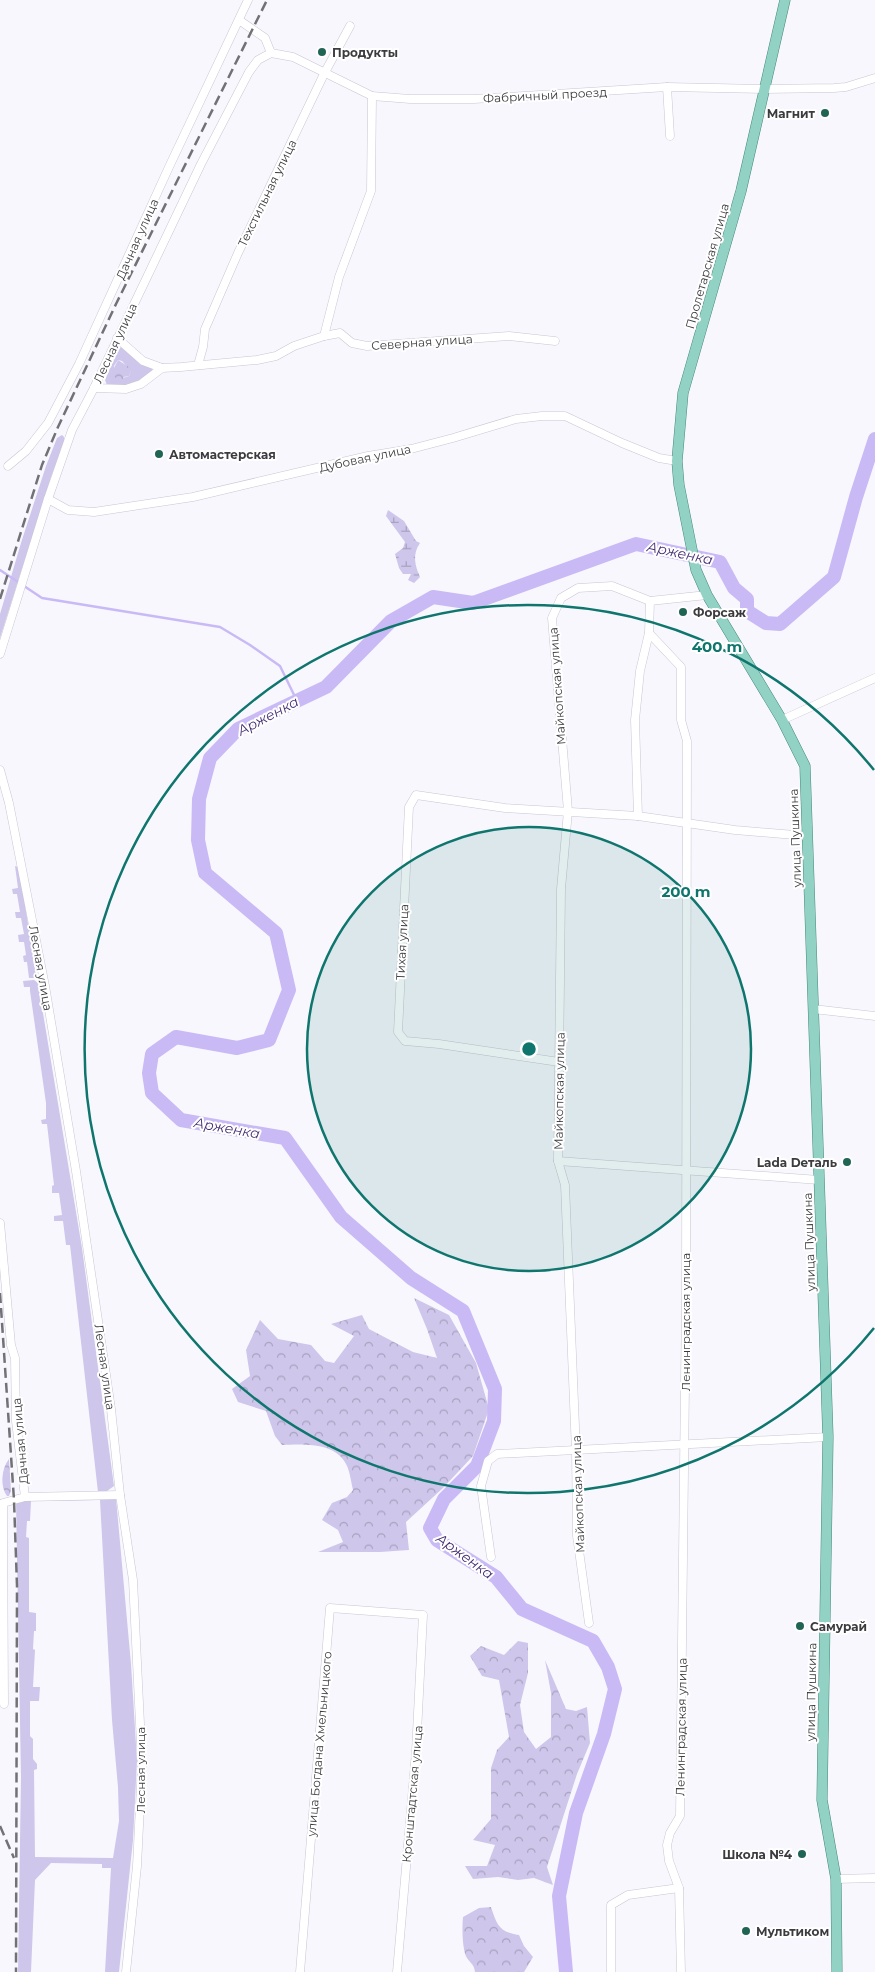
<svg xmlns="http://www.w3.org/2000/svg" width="875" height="1972" font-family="Montserrat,sans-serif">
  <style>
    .green { fill: #cec6eb; fill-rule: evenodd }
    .forest { fill: url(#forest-crowns) }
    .wetland { fill: url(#wetland-marsh) }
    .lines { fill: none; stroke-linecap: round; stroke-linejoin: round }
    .stream { stroke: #c9baf6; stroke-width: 2.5 }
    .river { stroke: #c9baf6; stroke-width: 14 }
    .minor-casing { stroke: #c8c6d1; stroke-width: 9 }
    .major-casing { stroke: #458a7b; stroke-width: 11 }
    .minor { stroke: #fff; stroke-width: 8 }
    .major { stroke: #92d2c4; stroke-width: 10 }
    .rail { stroke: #727176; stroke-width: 2.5; stroke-dasharray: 10 5; stroke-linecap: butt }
    .ring { fill: none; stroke: #0f766e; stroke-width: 2.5 }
    .poi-dot { fill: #206455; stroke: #fff; stroke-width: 2 }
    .labels { text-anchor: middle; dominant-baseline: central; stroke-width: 4; stroke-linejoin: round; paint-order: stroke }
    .poi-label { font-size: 12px; font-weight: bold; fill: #3c3b3f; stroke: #fff; text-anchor: start }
    .street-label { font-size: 12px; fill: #3c3b3f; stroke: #fff }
    .water-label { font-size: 14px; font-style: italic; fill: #462f74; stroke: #fff }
    .centre { fill: #0f766e; stroke: #fff; stroke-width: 2.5 }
    .ring-label { font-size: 15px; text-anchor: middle; font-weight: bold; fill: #0f766e; stroke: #fff; stroke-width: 4; stroke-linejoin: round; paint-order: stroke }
  </style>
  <defs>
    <pattern id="forest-crowns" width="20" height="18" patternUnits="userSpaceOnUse" patternTransform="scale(1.25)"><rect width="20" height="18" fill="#cec6eb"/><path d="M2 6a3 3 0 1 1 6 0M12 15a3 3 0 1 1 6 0" fill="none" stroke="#a8a2c0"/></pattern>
    <pattern id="wetland-marsh" width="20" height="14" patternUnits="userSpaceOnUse" patternTransform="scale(1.25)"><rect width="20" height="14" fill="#cec6eb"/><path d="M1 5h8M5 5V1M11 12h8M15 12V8" fill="none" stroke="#a8a2c0"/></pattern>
  </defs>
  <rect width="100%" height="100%" fill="#f9f7fe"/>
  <!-- green -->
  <g class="green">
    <path d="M121,347L152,369L154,372C141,385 124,388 107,385L105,380L118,350ZM118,360L122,361L131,371L129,376L117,380L114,366Z"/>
    <path d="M62,435L64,437V442L51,477L0,638V614L21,543L46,466L57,438Z"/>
    <path d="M15,866L18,867L21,880L36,974L35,978H29L27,962H24L23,956L26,955L24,942H19L18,935L24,934L21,918H16L15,912H20L17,894H13L12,889L18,888Z"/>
    <path d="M34,980L38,983L82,1248L114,1486L107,1491L98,1492L70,1245H66L63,1221H54V1216L62,1215L59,1193H52V1186L54,1185L47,1124H42L41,1120L46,1119V1103L30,991V987H24L23,981Z"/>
    <path d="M116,1498L131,1664L137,1761L133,1840L119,1972H105L111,1868H102V1864L51,1863L35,1880L31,1972H18L21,1777L16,1501L27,1499ZM100,1500L112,1720L118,1787L119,1821L113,1858L35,1857L34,1770L37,1769V1764L33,1759V1739L30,1736V1701H39L40,1687H33L35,1650L33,1649L34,1631H36V1613L29,1612V1538L26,1537L27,1521H30L31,1501Z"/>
  </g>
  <!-- forest -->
  <g class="forest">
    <path d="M118,360L132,369L129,376L124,377L121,382L117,380L112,372Z"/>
    <path d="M414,1298L449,1315L476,1363L489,1409L473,1456L443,1488L406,1522L409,1550L380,1552H318L343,1542L338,1530L322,1520L332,1503L347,1497L353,1490C351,1482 350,1471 346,1464C335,1442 303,1444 282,1445L275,1436L266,1411L238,1402L232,1389L250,1376L246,1350L260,1320L278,1339L311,1345L325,1361L334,1363L354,1336L331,1324L362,1315L369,1329L413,1352L437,1358L427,1329Z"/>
    <path d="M9,1459L11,1491L9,1496H7C0,1487 1,1469 9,1459Z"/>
    <path d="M518,1641L528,1643V1673L520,1705L524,1732L536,1749L551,1737V1693L545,1660L566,1709L576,1711L587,1707L590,1743L577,1774L547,1867L553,1885L534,1878L518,1880L498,1877L473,1879L465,1866H487L495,1845L473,1840L491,1819V1768L497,1750L509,1737L499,1680L482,1676L470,1656L481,1646L504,1655Z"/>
    <path d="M491,1907C497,1925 499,1932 519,1935L524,1946L533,1957L524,1972H475C474,1964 471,1964 467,1958C462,1950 462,1927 463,1917L479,1908Z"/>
  </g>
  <!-- wetland -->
  <path class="wetland" d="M388,510L404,521L416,541L420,543C412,554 415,566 420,577L414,583L408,580L411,574H403L399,568L395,554L403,548L405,542L386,516Z"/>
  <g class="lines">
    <!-- stream -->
    <path class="stream" d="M0,570L42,598L220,627L250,645L280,666L297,701"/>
    <!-- river -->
    <path class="river" d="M566,1972L559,1896L576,1813L604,1734L615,1689L608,1667L593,1641L522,1609L496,1577L437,1540L430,1528L444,1499L477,1466L494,1421L495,1389L463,1311L411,1278L341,1217L285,1138L181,1120L152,1093L149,1073L152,1054L176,1037L237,1048L269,1040L289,990L276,933L205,873L198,840L199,799L210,758L238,729L326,687L391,621L433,597L473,603L636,544L720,562L734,588L747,599V611L766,623L780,624L834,577L856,497L875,439"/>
    <!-- minor casing -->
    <g class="minor-casing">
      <g id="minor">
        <path d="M239,20L265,38L271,53"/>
        <path d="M271,53L293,57L372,96L410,99H474L667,87L764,89L834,88L846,87L875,78"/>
        <path d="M667,87L670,136"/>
        <path d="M324,336L339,277L371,191L372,96"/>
        <path d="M117,338L143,361L162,368"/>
        <path d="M198,365L203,347L205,329L238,253L324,74L350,26"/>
        <path d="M94,388L126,389L141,384L162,368L181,367L257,360L276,356L294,346L324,336L340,333L352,343L367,346L509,336L555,341"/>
        <path d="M8,466L26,451L48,423L79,364L169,167L248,0"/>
        <path d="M48,499L68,510L94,512L193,497L368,456L411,449L453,438L516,419L542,416H565L622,443L659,458L677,461"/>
        <path d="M649,633L681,667V720L687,741L686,1297L680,1816L670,1833L667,1845L669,1861L679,1888L681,1972"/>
        <path d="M0,654L48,499L72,430L94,388L201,164L249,72L258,60L271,53"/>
        <path d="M782,720L875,678"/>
        <path d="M0,770L9,803L45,986L76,1171L111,1409L120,1495L133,1580L142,1765L137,1866L126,1972"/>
        <path d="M638,816L635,720L640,671L649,633L650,601L707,595"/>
        <path d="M813,1009L875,1016"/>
        <path d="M559,1062L439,1044L405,1041L398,1032L409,807L416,795L505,808L638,816L735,830L807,836"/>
        <path d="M558,1161L819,1180"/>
        <path d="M0,1223L11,1345L15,1358L16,1421L25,1497L3,1503L4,1704"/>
        <path d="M25,1497L120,1495"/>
        <path d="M491,1557L481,1486L488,1461L497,1454L828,1437"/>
        <path d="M589,1623L577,1536L576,1451L565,1185L558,1161L561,889L568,811L552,618L561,598L578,588L612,586L650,601"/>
        <path d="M836,1879L875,1878"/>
        <path d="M300,1972L330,1608L423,1615L416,1752L397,1972"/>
        <path d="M611,1972V1905L628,1895L679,1888"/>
      </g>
    </g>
    <!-- major casing -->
    <g class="major-casing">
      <path id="major" d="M785,0L741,191L683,393L677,461L679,485L696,570L707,595L782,720L805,766L828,1437L822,1800L836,1879L837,1972"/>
    </g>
    <!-- minor -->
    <use href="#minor" class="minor"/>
    <!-- major -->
    <use href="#major" class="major"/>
    <!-- rail -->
    <g class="rail">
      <path d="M0,599L42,465L58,427L116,304L267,0"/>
      <path d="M0,1293L14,1500L17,1586L16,1972"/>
      <path d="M0,1826L14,1858"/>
    </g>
  </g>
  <!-- distance rings -->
  <circle cx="529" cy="1049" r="222" fill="#0f766e" fill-opacity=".12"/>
  <g class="ring">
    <circle cx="529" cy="1049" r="222"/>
    <path d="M874 1328A444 444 0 1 1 874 770"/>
  </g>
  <!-- markers -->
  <g class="poi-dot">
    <circle cx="322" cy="52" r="5"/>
    <circle cx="825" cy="113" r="5"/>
    <circle cx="159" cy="454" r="5"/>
    <circle cx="683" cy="612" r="5"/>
    <circle cx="847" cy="1162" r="5"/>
    <circle cx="800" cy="1626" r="5"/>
    <circle cx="802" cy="1854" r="5"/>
    <circle cx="746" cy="1931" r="5"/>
  </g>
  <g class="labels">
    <!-- poi labels -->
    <g class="poi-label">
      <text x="332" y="52">Продукты</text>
      <text x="815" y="113" text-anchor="end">Магнит</text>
      <text x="169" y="454">Автомастерская</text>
      <text x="693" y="612">Форсаж</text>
      <text x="837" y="1162" text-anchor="end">Lada Dеталь</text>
      <text x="810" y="1626">Самурай</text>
      <text x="792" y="1854" text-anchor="end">Школа №4</text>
      <text x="756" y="1931">Мультиком</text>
    </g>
    <!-- street labels -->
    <g class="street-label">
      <text transform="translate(545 95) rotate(-3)">Фабричный проезд</text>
      <text transform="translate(267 193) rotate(-64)">Техстильная улица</text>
      <text transform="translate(137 239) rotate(-66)">Дачная улица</text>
      <text transform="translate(707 266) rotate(-74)">Пролетарская улица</text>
      <text transform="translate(422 342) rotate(-4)">Северная улица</text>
      <text transform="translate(115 343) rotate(-65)">Лесная улица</text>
      <text transform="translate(365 458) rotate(-12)">Дубовая улица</text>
      <text transform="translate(557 686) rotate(-94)">Майкопская улица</text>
      <text transform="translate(795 838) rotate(-92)">улица Пушкина</text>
      <text transform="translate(402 942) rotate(-87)">Тихая улица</text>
      <text transform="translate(41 968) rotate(80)">Лесная улица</text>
      <text transform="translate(559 1091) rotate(-89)">Майкопская улица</text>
      <text transform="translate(809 1242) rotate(-92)">улица Пушкина</text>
      <text transform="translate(685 1322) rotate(-90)">Ленинградская улица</text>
      <text transform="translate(105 1367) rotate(82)">Лесная улица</text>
      <text transform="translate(20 1441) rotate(-95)">Дачная улица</text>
      <text transform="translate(578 1494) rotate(-92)">Майкопская улица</text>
      <text transform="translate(811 1692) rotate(-89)">улица Пушкина</text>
      <text transform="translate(681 1727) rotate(-89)">Ленинградская улица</text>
      <text transform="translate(319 1744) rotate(-85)">улица Богдана Хмельницкого</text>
      <text transform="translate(140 1770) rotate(-90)">Лесная улица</text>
      <text transform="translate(412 1794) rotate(-85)">Кронштадтская улица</text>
    </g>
    <!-- water labels -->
    <g class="water-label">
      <text transform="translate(680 553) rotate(12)">Арженка</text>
      <text transform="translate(268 716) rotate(-28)">Арженка</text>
      <text transform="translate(227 1128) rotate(10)">Арженка</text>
      <text transform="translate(465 1556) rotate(36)">Арженка</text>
    </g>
  </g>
  <circle cx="529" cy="1049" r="8" class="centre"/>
  <g class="ring-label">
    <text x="717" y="652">400 m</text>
    <text x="686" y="897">200 m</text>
  </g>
</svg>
